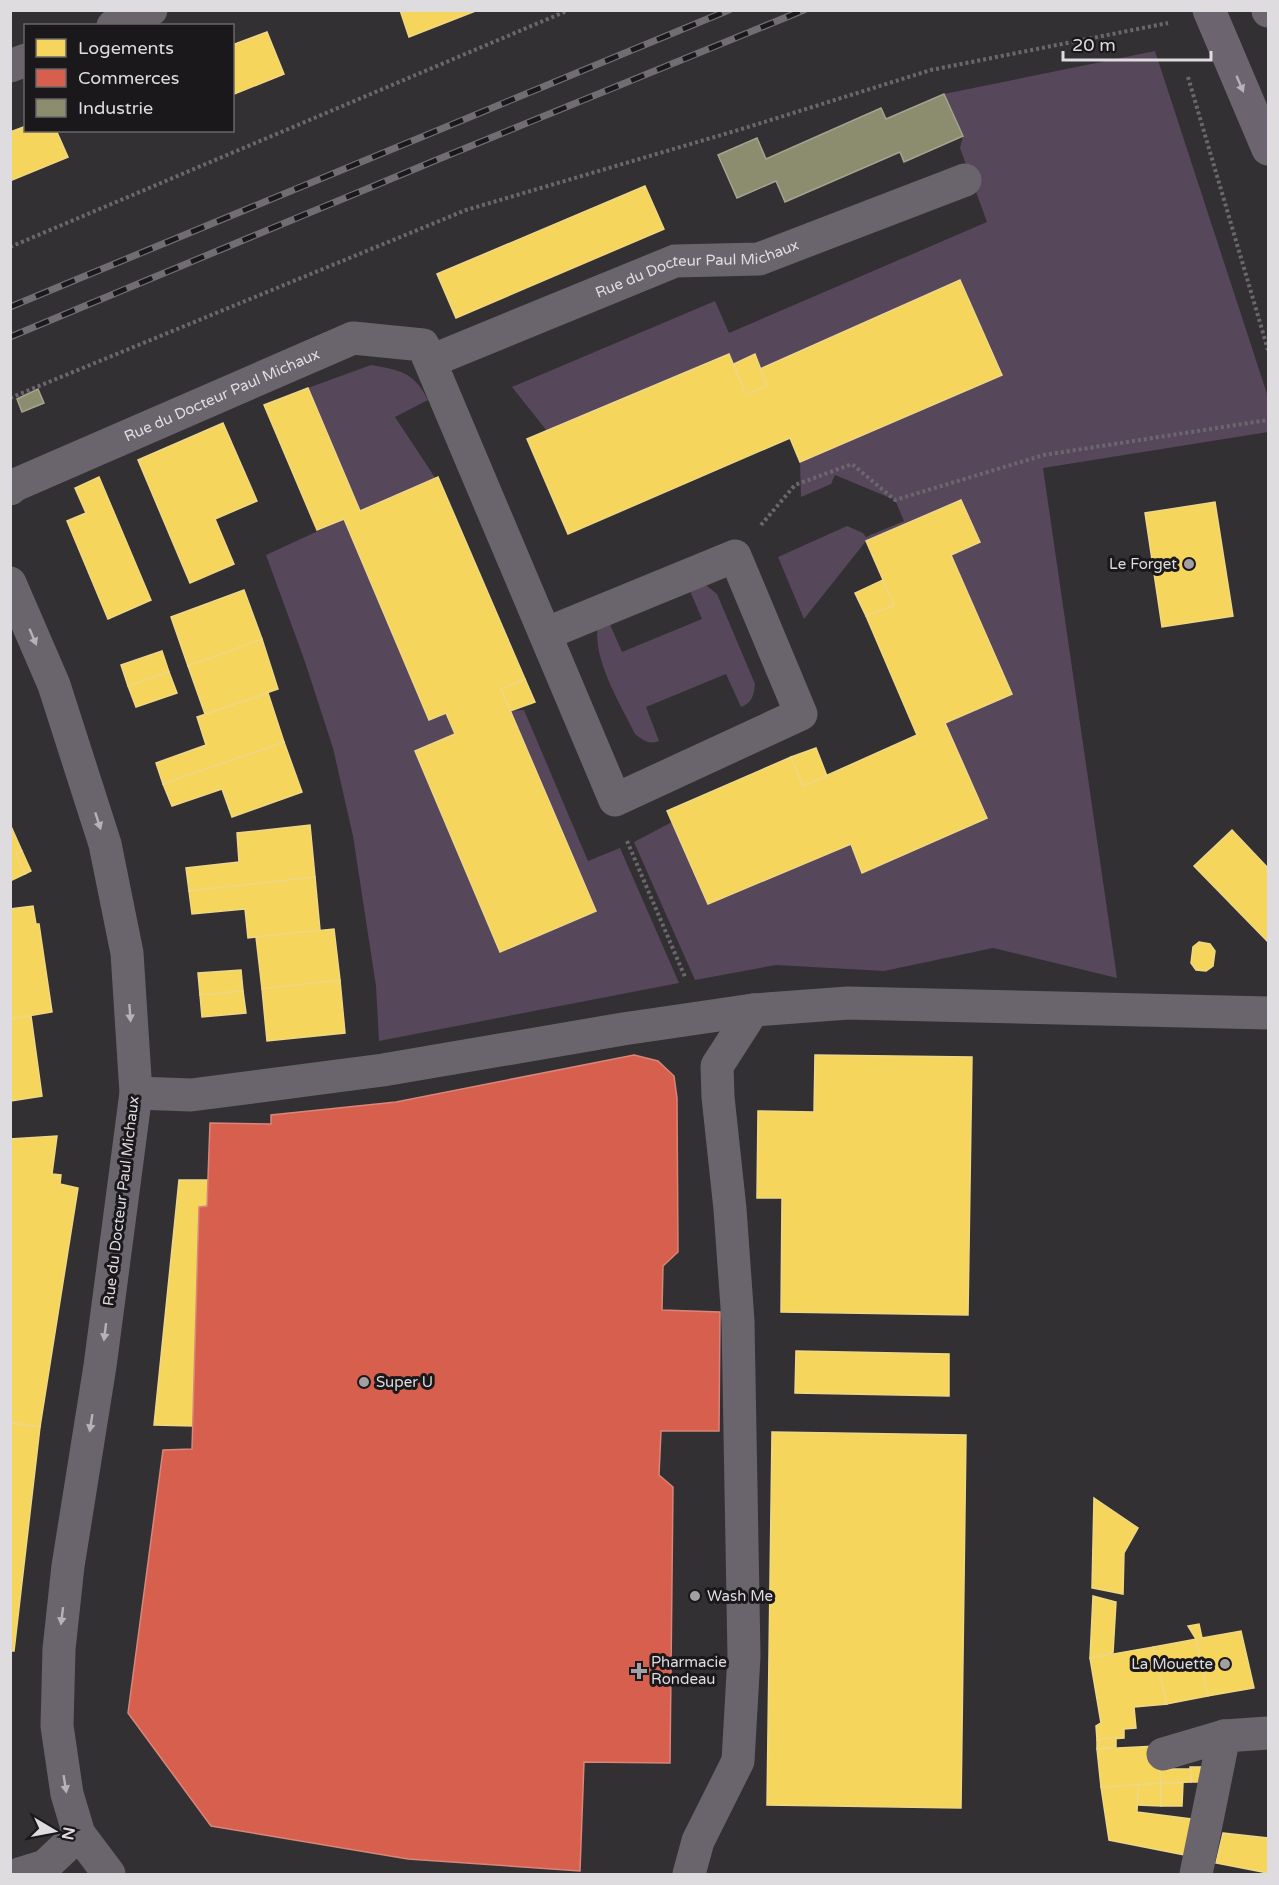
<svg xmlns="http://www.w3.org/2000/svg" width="1279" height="1885" font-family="'Varela Round',sans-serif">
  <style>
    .green { fill: #56475b }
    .homes { fill: #f6d55c; stroke: #efd784; stroke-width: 1.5 }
    .shops { fill: #d6604d; stroke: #d98579; stroke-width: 1.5 }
    .industry { fill: #8c8c6e; stroke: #a5a490; stroke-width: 1.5 }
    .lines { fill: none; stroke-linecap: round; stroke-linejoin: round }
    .path { stroke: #6c676e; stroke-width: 4; stroke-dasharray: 3 3; stroke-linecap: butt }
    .minor { stroke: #6a656d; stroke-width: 33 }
    .major { stroke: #6c656f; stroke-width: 33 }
    .rail-casing { stroke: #716d73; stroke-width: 7 }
    .rail { stroke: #1a181b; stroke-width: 4.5; stroke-dasharray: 14; stroke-linecap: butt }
    .oneway { fill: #b7b2b8 }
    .oneway2 { fill: #b6b2b8 }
    .poi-dot { fill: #a3a0a4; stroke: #1a181b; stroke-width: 2 }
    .labels { text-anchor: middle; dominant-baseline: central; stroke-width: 6; stroke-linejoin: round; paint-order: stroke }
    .street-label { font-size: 15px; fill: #dfdce0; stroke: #1a181b }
    .poi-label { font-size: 15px; fill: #dfdce0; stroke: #1a181b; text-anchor: start }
  </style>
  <rect width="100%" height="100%" fill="#333034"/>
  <!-- green -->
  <g class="green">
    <path d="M1155,51L1268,397V432L1043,468L1117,978L993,948L884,971L776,965L695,980L634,842L672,822L708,904L851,844L863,873L986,818L945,723L1012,694L951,555L979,542L961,500L866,541L804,619L778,557L847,526L863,533L866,537L904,521L895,500L835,475L831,484L801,497L800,462L1001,375L960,280L760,369L746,395L728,354L547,431L512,387L715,301L729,333L987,222L960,148L963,136L944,94Z"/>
    <path d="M371,365C400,370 414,372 428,400L395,417L436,479L360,511L308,388Z"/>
    <path d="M344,519L429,720L446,713L455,734L415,751L500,952L596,911L510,711L524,710L588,861L620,848L679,983L379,1041L376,986L353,836L333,748L304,659L266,555Z"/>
    <path d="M702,582L717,594L755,684C754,695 752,703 741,707L726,674L646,707L659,741C649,745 643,740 635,734C620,703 592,659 598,625L608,620L622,652L702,619L687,584Z"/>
  </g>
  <!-- homes -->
  <g class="homes">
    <path d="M400,10H478L409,37Z"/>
    <path d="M267,32L284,74L232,95V45Z"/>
    <path d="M26,126V130H56L68,157L10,181V132Z"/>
    <path d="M645,186L664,229L456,318L437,274Z"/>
    <path d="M960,280L1002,375L800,462L790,438L568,534L527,439L729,354L746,395L767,386L760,369Z"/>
    <path d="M755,354L767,386L746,395L734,364Z"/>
    <path d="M308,388L360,511L438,477L525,679L501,689L596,911L500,952L415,751L455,734L446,713L429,720L344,519L317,530L264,405Z"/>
    <path d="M223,423L257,501L215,519L234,564L190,583L138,460Z"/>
    <path d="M99,477L151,600L108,619L67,521L86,513L75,488Z"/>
    <path d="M961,500L980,542L951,555L1012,694L945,723L987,818L862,873L851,844L708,904L667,811L791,757L803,786L917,735L866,616L894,605L866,541Z"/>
    <path d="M1215,502L1233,616L1162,627L1145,513Z"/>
    <path d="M883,580L894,605L866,616L855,593Z"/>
    <path d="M244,590L262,639L188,666L171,617Z"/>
    <path d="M262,639L278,689L205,714L188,666Z"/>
    <path d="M162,651L169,672L128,686L121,665Z"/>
    <path d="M169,672L177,693L136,707L128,686Z"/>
    <path d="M525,679L535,702L510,711L501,689Z"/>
    <path d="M268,693L284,742L163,784L156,763L206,745L197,717Z"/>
    <path d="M284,742L302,792L232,817L222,789L172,806L163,784Z"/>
    <path d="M816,748L827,776L803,786L791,757Z"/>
    <path d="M10,824L22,851L16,853L25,874L10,881Z"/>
    <path d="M310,825L315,877L189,891L186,868L239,862L237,833Z"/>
    <path d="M1232,830L1268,868V942L1194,866Z"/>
    <path d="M22,851L31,871L25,874L16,853Z"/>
    <path d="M315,877L320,930L248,938L245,909L192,914L189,891Z"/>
    <path d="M33,906L36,924H39L52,1012L10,1019V909Z"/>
    <path d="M334,929L340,980L262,989L256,937Z"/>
    <path d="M1199,942L1210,944L1215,951L1213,966L1206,971L1196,970L1191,963L1193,947Z"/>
    <path d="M241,970L243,991L200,995L198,973Z"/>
    <path d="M340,980L345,1033L267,1041L262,989Z"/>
    <path d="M243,991L246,1013L202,1017L200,995Z"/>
    <path d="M31,1016L42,1096L10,1101V1019Z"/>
    <path d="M815,1055L972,1057L968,1315L781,1312L782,1198H757L758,1111L814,1112Z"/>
    <path d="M57,1136L52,1174L61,1175L60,1184L78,1188L40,1427L10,1422V1139Z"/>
    <path d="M179,1180H208L207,1206L199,1207L193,1426L154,1425Z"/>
    <path d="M796,1351L949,1354V1396L795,1393Z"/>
    <path d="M10,1423L40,1427L14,1651H10Z"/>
    <path d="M772,1432L966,1435L961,1808L767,1805Z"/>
    <path d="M1094,1498L1138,1528L1124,1553L1123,1594L1092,1588Z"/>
    <path d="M1093,1596L1116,1602L1113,1653L1090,1658Z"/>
    <path d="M1199,1624L1202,1638L1241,1631L1254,1688L1208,1696L1196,1639L1188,1626Z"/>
    <path d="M1196,1639L1208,1696L1167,1704L1153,1647Z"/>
    <path d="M1153,1647L1167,1704L1134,1707L1136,1728L1124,1729V1738L1097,1740L1096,1726L1101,1723L1090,1658Z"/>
    <path d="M1116,1737V1747L1097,1749V1740Z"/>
    <path d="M1158,1746L1161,1783L1101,1787L1097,1749Z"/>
    <path d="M1190,1767H1207L1208,1782H1191Z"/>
    <path d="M1160,1769H1191V1782L1161,1783Z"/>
    <path d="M1161,1783V1806L1137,1805L1138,1785Z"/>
    <path d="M1161,1783H1183L1182,1806H1161Z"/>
    <path d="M1138,1785L1137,1812L1199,1820L1189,1856L1109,1840L1101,1787Z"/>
    <path d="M1223,1833L1268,1838V1873L1216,1863Z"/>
  </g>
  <!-- shops -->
  <path class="shops" d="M634,1055L658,1061L674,1076L677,1098L678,1252L663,1266L662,1310L720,1312L719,1431H661L659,1475L673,1487L670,1763L584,1762L580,1871L408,1859L211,1826L128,1713L163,1450L192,1449L199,1207L207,1206L210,1123L271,1124V1115L396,1102Z"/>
  <!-- industry -->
  <g class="industry">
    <path d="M944,94L963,136L904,162L900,152L785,202L776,181L737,198L718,155L757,138L766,159L881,108L886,119Z"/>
    <path d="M38,389L44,403L22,412L17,399Z"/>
  </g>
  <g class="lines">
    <!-- path -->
    <g class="path">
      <path d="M1188,77L1268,350"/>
      <path d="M10,247L569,10"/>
      <path d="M10,398L466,210L745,128L931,70L1168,23"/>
      <path d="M761,525L795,485L852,464L895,500L1044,455L1268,420"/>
      <path d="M627,841L685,977"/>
    </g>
    <!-- minor -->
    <g class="minor">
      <path d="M113,26L151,10"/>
      <path d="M10,66L26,60"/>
      <path id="s1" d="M431,361L675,261L759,259L965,180"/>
      <path id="s2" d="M10,489L15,485L353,338L423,345L615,800L801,714L735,556L545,634"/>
      <path d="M10,583L54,685L105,844L127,953L136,1093L100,1366L68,1566L59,1649L57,1726L67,1794L79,1834L109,1874"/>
      <path d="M136,1093L191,1095L383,1070L623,1029L753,1010"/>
      <path d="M1163,1754L1224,1736L1268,1733"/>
      <path d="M19,1874L45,1866L79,1834"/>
      <path d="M689,1874L698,1841L738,1761L744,1656L738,1321L730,1209L718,1097L717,1066L753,1010L848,1003L1268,1013"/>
      <path d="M1196,1874L1224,1736"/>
    </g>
    <!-- major -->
    <g class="major">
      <path d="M1209,10L1268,149"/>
      <path d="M1268,10V11"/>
    </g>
    <!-- rail casing -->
    <g class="rail-casing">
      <g id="rail">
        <path d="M10,307L729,10"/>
        <path d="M10,337L434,161L804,10"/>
      </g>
    </g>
    <!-- rail -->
    <use href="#rail" class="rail"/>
  </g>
  <!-- one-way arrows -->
  <defs><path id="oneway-solid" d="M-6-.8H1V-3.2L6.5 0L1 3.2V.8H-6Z" transform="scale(1.5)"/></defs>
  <use class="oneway" href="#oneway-solid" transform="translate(1240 84) rotate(67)"/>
  <g class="oneway2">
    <use href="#oneway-solid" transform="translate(33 637) rotate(67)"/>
    <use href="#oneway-solid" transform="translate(98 821) rotate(72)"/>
    <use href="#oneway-solid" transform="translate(130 1013) rotate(86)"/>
    <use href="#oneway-solid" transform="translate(105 1332) rotate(97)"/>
    <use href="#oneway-solid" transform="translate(91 1423) rotate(99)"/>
    <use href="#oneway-solid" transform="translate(62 1616) rotate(97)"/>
    <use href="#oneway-solid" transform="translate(65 1784) rotate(81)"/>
  </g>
  <!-- markers -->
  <g class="poi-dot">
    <circle cx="1189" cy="564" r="6"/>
    <circle cx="364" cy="1382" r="6"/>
    <circle cx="695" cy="1596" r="6"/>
    <circle cx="1225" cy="1664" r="6"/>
    <path d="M636 1662h6v6h6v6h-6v6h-6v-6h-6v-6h6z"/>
  </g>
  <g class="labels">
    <!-- street labels -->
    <g class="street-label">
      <text stroke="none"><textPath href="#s1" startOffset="284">Rue du Docteur Paul Michaux</textPath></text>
      <text stroke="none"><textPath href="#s2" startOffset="232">Rue du Docteur Paul Michaux</textPath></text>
      <text transform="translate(121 1201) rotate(-83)">Rue du Docteur Paul Michaux</text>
    </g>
    <!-- poi labels -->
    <g class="poi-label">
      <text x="1177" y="564" text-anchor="end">Le Forget</text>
      <text x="376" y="1382">Super U</text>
      <text x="707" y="1596">Wash Me</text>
      <text x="651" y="1662">Pharmacie<tspan x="651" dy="17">Rondeau</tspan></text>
      <text x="1213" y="1664" text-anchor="end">La Mouette</text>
    </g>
  </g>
  <!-- border -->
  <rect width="1279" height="1885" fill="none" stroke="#dfdce0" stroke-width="24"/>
  <!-- legend -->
  <rect x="24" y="24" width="210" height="108" fill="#1a181b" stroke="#69666a" stroke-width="1.5"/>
  <rect x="36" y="39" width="30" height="18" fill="#f6d55c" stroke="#69666a" stroke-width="1.5"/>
  <text x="78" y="54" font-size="18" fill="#dfdce0">Logements</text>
  <rect x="36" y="69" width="30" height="18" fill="#d6604d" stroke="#69666a" stroke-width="1.5"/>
  <text x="78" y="84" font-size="18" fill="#dfdce0">Commerces</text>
  <rect x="36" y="99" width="30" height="18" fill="#8c8c6e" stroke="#69666a" stroke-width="1.5"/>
  <text x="78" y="114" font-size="18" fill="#dfdce0">Industrie</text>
  <!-- north arrow -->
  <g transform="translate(54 1831) rotate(100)" stroke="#1a181b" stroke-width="4.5" paint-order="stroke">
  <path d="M0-4.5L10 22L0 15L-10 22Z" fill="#dfdce0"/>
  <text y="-9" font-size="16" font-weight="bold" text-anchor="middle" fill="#dfdce0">N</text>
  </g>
  <!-- scale -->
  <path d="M1063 51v9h148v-9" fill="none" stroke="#dfdce0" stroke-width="3"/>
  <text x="1072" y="51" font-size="18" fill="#dfdce0" stroke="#1a181b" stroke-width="4.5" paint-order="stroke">20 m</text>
</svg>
